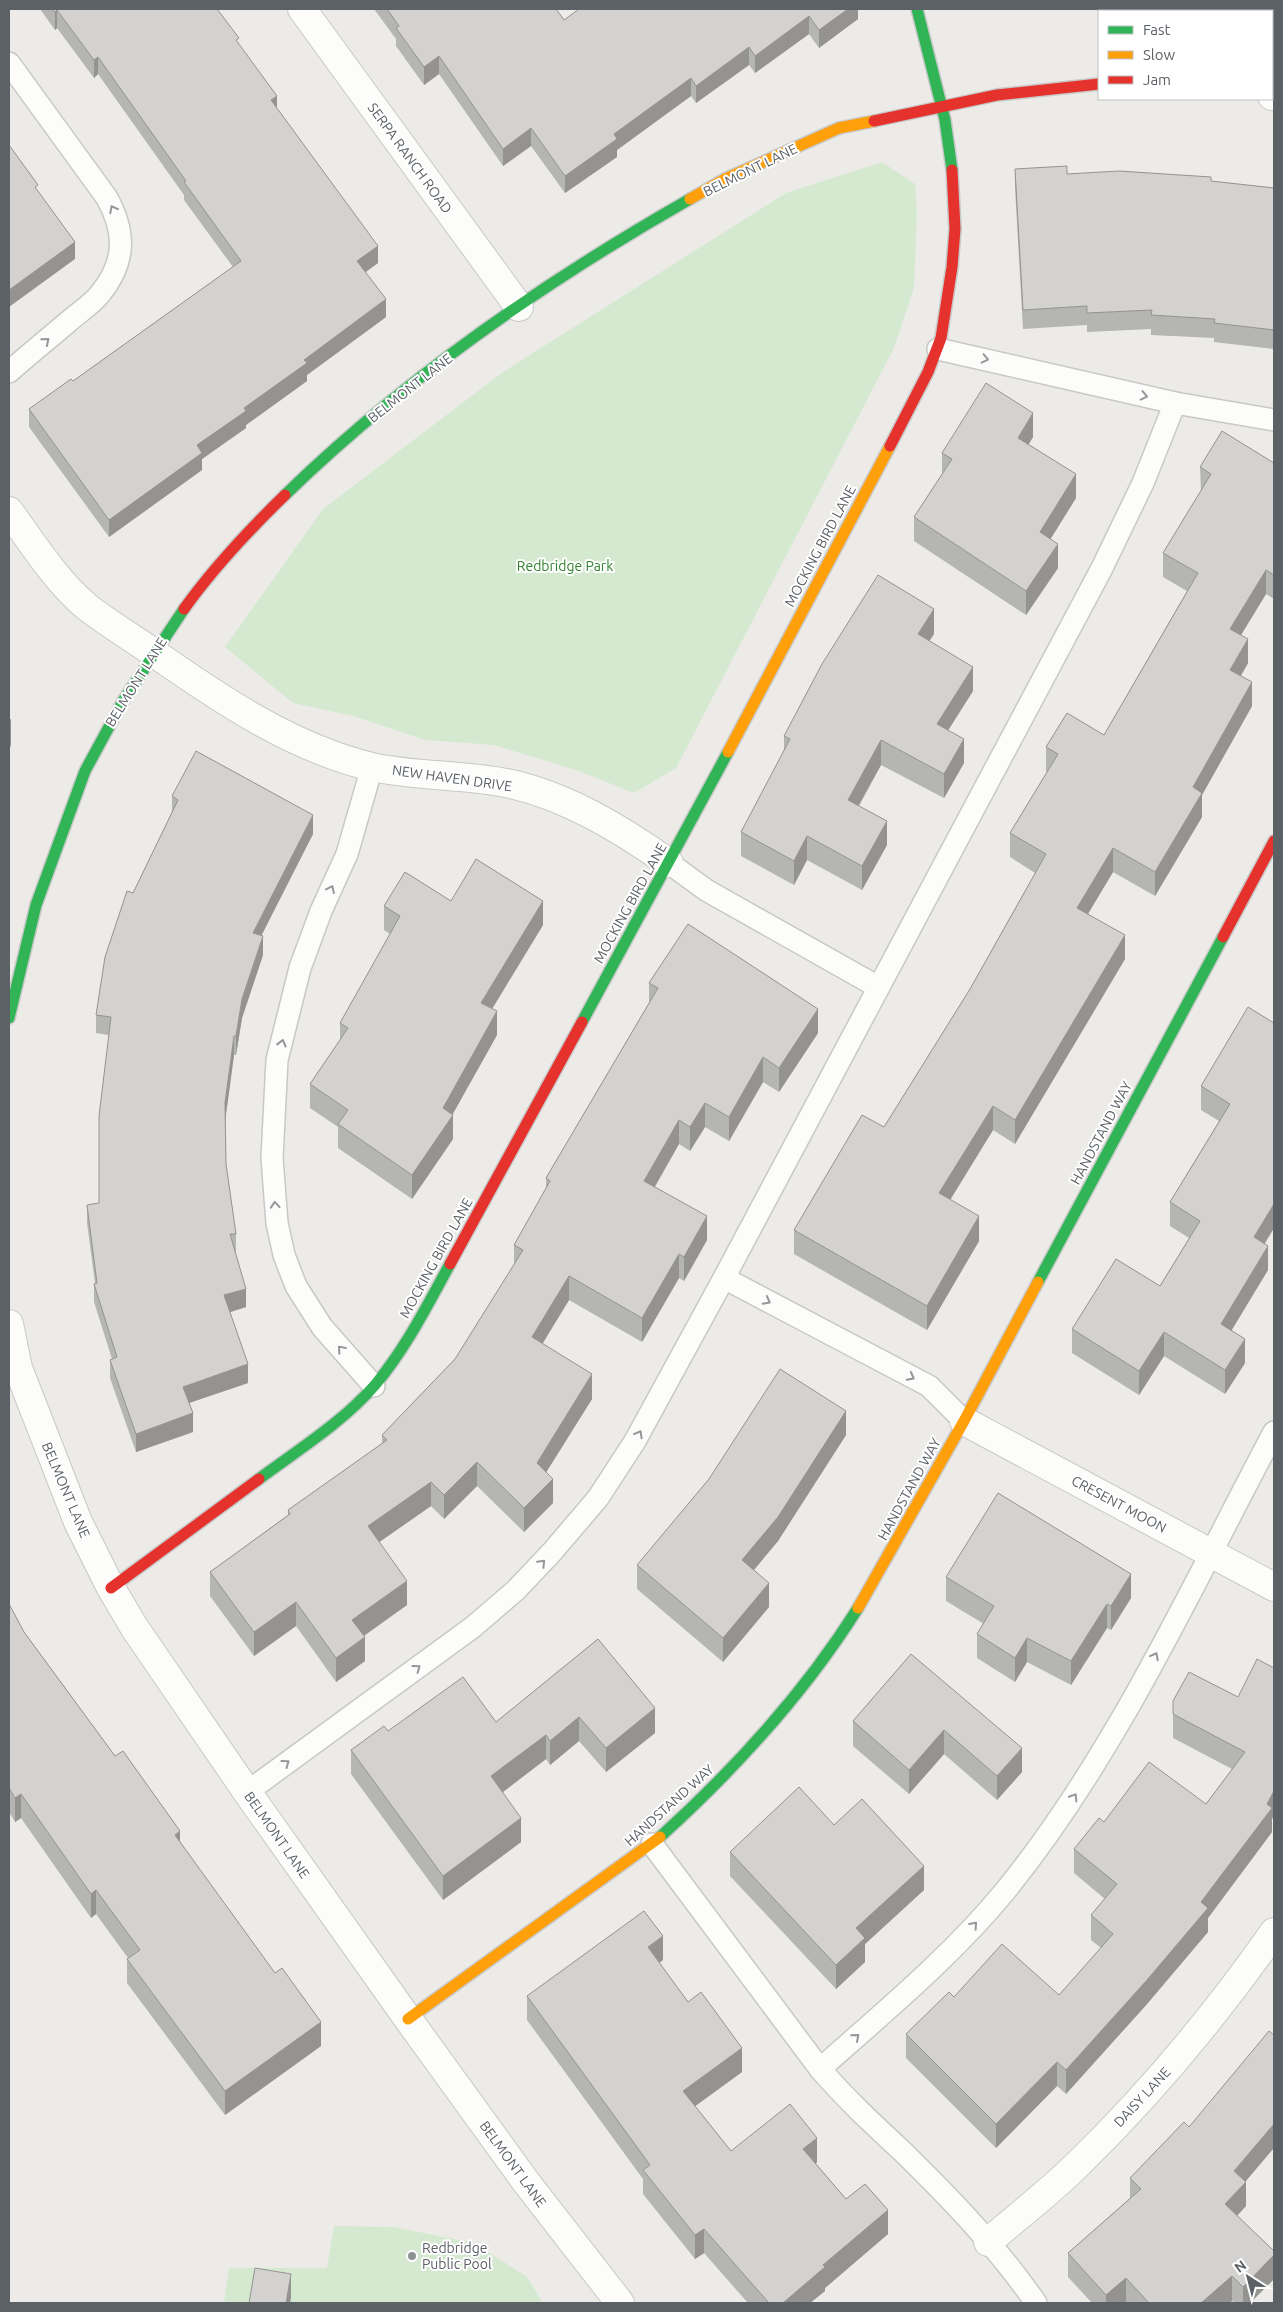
<svg xmlns="http://www.w3.org/2000/svg" width="1283" height="2312" font-family="Ubuntu,sans-serif">
  <style>
    .green { fill: #d5e9d1 }
    .lines { fill: none; stroke-linecap: round; stroke-linejoin: round }
    .lane-casing { stroke: #c8c8c8; stroke-width: 24 }
    .street-casing { stroke: #c8c8c8; stroke-width: 30 }
    .fast-casing { stroke: #c8c9c9; stroke-width: 14 }
    .slow-casing { stroke: #c8c9c9; stroke-width: 14 }
    .jam-casing { stroke: #c8c9c9; stroke-width: 14 }
    .lane { stroke: #fcfcfb; stroke-width: 21 }
    .street { stroke: #fcfcfb; stroke-width: 28 }
    .fast { stroke: #30b455; stroke-width: 11 }
    .slow { stroke: #ff9f0a; stroke-width: 11 }
    .jam { stroke: #e5322d; stroke-width: 11 }
    .wall { fill: #b5b5b3 }
    .shaded-wall { fill: #949392 }
    .building { fill: #d3d2d0; stroke: #949392 }
    .oneway { stroke: #94979a }
    .poi-dot { fill: #8e9193; stroke: #fff; stroke-width: 2 }
    .labels { text-anchor: middle; dominant-baseline: central; stroke-width: 4; stroke-linejoin: round; paint-order: stroke }
    .street-label { font-size: 14px; fill: #5c6166; stroke: #fff }
    .park-label { font-size: 14px; fill: #32822f; stroke: #fff }
    .poi-label { font-size: 14px; fill: #5c6166; stroke: #fff; text-anchor: start }
  </style>
  <rect width="100%" height="100%" fill="#ecebe7"/>
  <!-- green -->
  <g class="green">
    <path d="M882,162L915,184L917,214L914,288L894,348L676,768L634,793L579,771L494,745L425,740L353,716L293,703L225,647L323,509L503,372L786,193Z"/>
    <path d="M334,2226L394,2227L474,2243L527,2277L543,2303H224L229,2268H327Z"/>
  </g>
  <g class="lines">
    <!-- lane casing -->
    <g class="lane-casing">
      <g id="lane">
        <path d="M9,63L107,198C126,233 126,262 100,294C91,305 78,313 68,322C48,339 28,355 9,372"/>
        <path d="M938,349L1175,403L1274,420"/>
        <path d="M372,767L347,854L321,911L300,968L277,1060L272,1158L277,1223L284,1255L296,1286L322,1327L374,1386"/>
        <path d="M669,863L706,890L878,987"/>
        <path d="M724,1278L929,1386L964,1421"/>
        <path d="M247,1792L473,1627L516,1590L552,1552L598,1498L635,1441L724,1278L1102,568L1143,483L1175,403"/>
        <path d="M652,1844L820,2069C846,2099 874,2125 903,2152C951,2199 998,2248 1036,2303"/>
        <path d="M820,2069C884,2012 951,1957 1006,1890C1116,1754 1192,1586 1274,1432"/>
      </g>
    </g>
    <!-- street casing -->
    <g class="street-casing">
      <g id="street">
        <path d="M302,9L519,307"/>
        <path d="M1272,96H1274"/>
        <path d="M9,511C33,544 56,581 87,607C109,624 134,639 157,655C223,701 293,748 372,767C417,777 467,774 511,784C568,797 621,829 669,863"/>
        <path d="M9,1324L18,1368L78,1522L111,1588L134,1627L247,1792L408,2019L526,2182L620,2303"/>
        <path d="M964,1421L1274,1587"/>
        <path d="M988,2242C1018,2216 1050,2192 1078,2164C1152,2092 1215,2016 1274,1932"/>
      </g>
    </g>
    <!-- fast casing -->
    <g class="fast-casing">
      <g id="fast">
        <path d="M917,9L945,120L952,170"/>
        <path d="M285,495C403,380 546,281 690,199"/>
        <path d="M9,1018L36,905L85,771L123,701L184,609"/>
        <path d="M582,1022L728,752"/>
        <path d="M1038,1282L1223,937"/>
        <path d="M259,1479C298,1450 343,1422 375,1385C406,1348 427,1306 450,1264"/>
        <path d="M660,1837C735,1769 804,1694 858,1608"/>
      </g>
    </g>
    <!-- slow casing -->
    <g class="slow-casing">
      <g id="slow">
        <path d="M690,199L725,179L839,128L874,121"/>
        <path d="M728,752L890,446"/>
        <path d="M858,1608L964,1421L1038,1282"/>
        <path d="M408,2019L660,1837"/>
      </g>
    </g>
    <!-- jam casing -->
    <g class="jam-casing">
      <g id="jam">
        <path d="M874,121L997,95L1099,84"/>
        <path d="M890,446L928,372L941,338L952,267L955,229L952,170"/>
        <path d="M184,609C214,567 248,531 285,495"/>
        <path d="M1223,937L1274,841"/>
        <path d="M450,1264L582,1022"/>
        <path d="M111,1588L259,1479"/>
      </g>
    </g>
    <!-- lane -->
    <use href="#lane" class="lane"/>
    <!-- street -->
    <use href="#street" class="street"/>
    <!-- fast -->
    <use href="#fast" class="fast"/>
    <!-- slow -->
    <use href="#slow" class="slow"/>
    <!-- jam -->
    <use href="#jam" class="jam"/>
  </g>
  <!-- wall -->
  <g class="wall">
    <path d="M40,9H217L277,108L378,263L366,272L386,317L307,375V381L246,425V428L202,459V470L109,537L29,427V409L73,381L233,267L184,200V195L98,74L94,78L57,28L55,30Z"/>
    <path d="M374,9H556L564,20L858,9V19L819,48L809,34L755,73L749,65L696,103L691,96L617,150V157L565,193L531,146L503,166L439,74L424,85L396,46V39Z"/>
    <path d="M1015,169L1067,174L1211,181L1274,188V349L1214,342V338L1151,335V329L1087,332V325L1023,329L1015,188Z"/>
    <path d="M1033,437L1028,445L1076,498L1050,539L1058,568L1026,615L914,541V517L942,474V453Z"/>
    <path d="M1274,463V599L1266,594L1241,635L1248,663L1241,676L1252,706L1202,795V817L1155,896L1113,872L1088,914L1125,959L1015,1144L993,1130L950,1200L979,1241L927,1330L794,1254V1230L884,1127L970,989L1035,873L1010,857V833L1047,772L1046,771V747L1104,735L1187,591L1163,577V553L1201,491L1200,467Z"/>
    <path d="M934,634L929,641L973,691L948,730L964,763L944,798L881,765L859,806L887,845L862,890L807,860L794,885L741,856V832L784,751V736Z"/>
    <path d="M172,796L313,834L261,936L263,955L242,1018L236,1055H234L225,1121L226,1164L236,1234V1252H235L246,1307L230,1312L248,1383L189,1403L193,1432L136,1452L110,1378V1360L112,1359L94,1302V1284L95,1283L87,1223V1205L99,1203L109,1035L96,1033V1015L133,893L172,814Z"/>
    <path d="M451,901L543,925L492,1009L497,1035L452,1115L453,1139L412,1199L338,1148V1127L310,1108V1084L340,1040V1023L390,934L384,930V906Z"/>
    <path d="M1274,950V977L1273,976V952Z"/>
    <path d="M649,983L818,1033L779,1092L763,1082L729,1141L705,1127L690,1151L679,1144L655,1187L707,1240L684,1281L679,1278L642,1342L569,1300L542,1344L592,1399L546,1472L553,1503L524,1532L477,1486L444,1519L431,1506L379,1542L407,1605L364,1636L365,1661L336,1682L296,1626L254,1656L210,1596V1572L288,1515V1510L382,1444V1435L455,1359L514,1265V1245L546,1189V1178L649,1003Z"/>
    <path d="M1274,1023V1228L1265,1243L1268,1270L1231,1330L1245,1363L1225,1394L1164,1356L1139,1395L1072,1353V1329L1160,1286L1189,1238L1170,1226V1202L1219,1121L1201,1110V1086Z"/>
    <path d="M846,1435L778,1541L754,1570L769,1607L723,1662L637,1589V1565Z"/>
    <path d="M946,1577L1131,1598L1111,1630L1107,1628L1071,1685L1027,1662L1015,1682L977,1658V1634L984,1624L946,1601Z"/>
    <path d="M9,1604L24,1632L115,1756L180,1842L321,2046L225,2115L127,1983V1959L128,1958L96,1914L91,1918L21,1818L15,1822L9,1812Z"/>
    <path d="M598,1639L655,1733L606,1772L579,1741L550,1765L546,1759L503,1792L521,1842L443,1900L351,1774V1750L388,1731L496,1722Z"/>
    <path d="M911,1654L1022,1772L997,1800L944,1754L909,1794L853,1746V1721Z"/>
    <path d="M1274,1668V1815L1272,1819V1832L1208,1918V1932L1147,2004L1066,2094L1057,2086L996,2148L906,2058V2034L954,1997L1059,1995L1101,1948L1091,1940V1915L1105,1899L1074,1873V1849L1104,1822L1206,1804L1232,1769L1173,1738V1701L1238,1697Z"/>
    <path d="M834,1825L924,1890L865,1944V1962L836,1989L730,1876V1852Z"/>
    <path d="M663,1960L659,1963L688,2002L742,2072L695,2106L731,2151L817,2162L816,2164L846,2199L888,2234L825,2288V2291L810,2303H748L704,2253L695,2259L643,2194V2179L527,2020V1996Z"/>
    <path d="M1130,2178L1246,2182V2206L1237,2216L1274,2251V2279L1250,2303H1235L1232,2301L1229,2303H1127L1126,2302L1124,2303H1092L1068,2277V2253L1130,2198Z"/>
  </g>
  <!-- shaded-wall -->
  <g class="shaded-wall">
    <path d="M848,9H858V19L819,48V30Z"/>
    <path d="M57,10V28L55,30V12Z"/>
    <path d="M809,16V34L755,73V56Z"/>
    <path d="M749,47V65L696,103V86Z"/>
    <path d="M439,56V74L424,85V67Z"/>
    <path d="M98,57V74L94,78V60Z"/>
    <path d="M691,78V96L617,150V157L565,193V176L614,134Z"/>
    <path d="M277,96V114L271,100Z"/>
    <path d="M531,128V146L503,166V149Z"/>
    <path d="M75,242V259L9,307V290Z"/>
    <path d="M378,246V263L357,278V261Z"/>
    <path d="M386,299V317L307,375V381L246,425V428L202,459V470L109,537V520L197,445L244,408L304,360Z"/>
    <path d="M1033,413V437L1018,462V438Z"/>
    <path d="M1076,474V498L1040,556V532Z"/>
    <path d="M1058,544V568L1026,615V591Z"/>
    <path d="M1266,570V594L1230,653V629Z"/>
    <path d="M934,609V634L918,658V634Z"/>
    <path d="M1248,639V663L1230,694V670Z"/>
    <path d="M973,667V691L937,748V724Z"/>
    <path d="M1252,682V706L1202,795V817L1155,896V872L1193,787Z"/>
    <path d="M11,720V745L9,750V726Z"/>
    <path d="M964,739V763L944,798V774Z"/>
    <path d="M881,740V765L848,824V800Z"/>
    <path d="M313,815V834L253,952V933Z"/>
    <path d="M887,821V845L862,890V866Z"/>
    <path d="M807,836V860L794,885V861Z"/>
    <path d="M1113,848V872L1077,932V908Z"/>
    <path d="M543,901V925L481,1027V1003Z"/>
    <path d="M1125,935V959L1015,1144V1120Z"/>
    <path d="M263,936V955L242,1018L236,1055V1036L242,999Z"/>
    <path d="M818,1009V1033L779,1092V1068Z"/>
    <path d="M497,1011V1035L450,1119L453,1115V1139L412,1199V1175L443,1108Z"/>
    <path d="M234,1036V1055L225,1122V1103Z"/>
    <path d="M763,1057V1082L729,1141V1117Z"/>
    <path d="M705,1103V1127L690,1151V1127Z"/>
    <path d="M993,1106V1130L939,1218V1193Z"/>
    <path d="M679,1120V1144L644,1205V1181Z"/>
    <path d="M1274,1204V1228L1254,1261V1237Z"/>
    <path d="M707,1216V1240L684,1281V1257Z"/>
    <path d="M979,1216V1241L927,1330V1306Z"/>
    <path d="M1268,1246V1270L1221,1348V1324Z"/>
    <path d="M679,1254V1278L642,1342V1318Z"/>
    <path d="M569,1276V1300L532,1361V1337Z"/>
    <path d="M246,1289V1307L224,1314V1295Z"/>
    <path d="M1164,1332V1356L1139,1395V1371Z"/>
    <path d="M1245,1339V1363L1225,1394V1370Z"/>
    <path d="M248,1364V1383L183,1405V1387Z"/>
    <path d="M592,1374V1399L537,1487V1463Z"/>
    <path d="M846,1411V1435L778,1541L742,1584V1560Z"/>
    <path d="M193,1413V1432L136,1452V1434Z"/>
    <path d="M477,1462V1486L444,1519V1495Z"/>
    <path d="M553,1479V1503L524,1532V1508Z"/>
    <path d="M431,1482V1506L368,1550V1526Z"/>
    <path d="M1131,1574V1598L1111,1630V1606Z"/>
    <path d="M407,1581V1605L352,1644V1620Z"/>
    <path d="M769,1583V1607L723,1662V1638Z"/>
    <path d="M296,1602V1626L254,1656V1632Z"/>
    <path d="M1107,1604V1628L1071,1685V1661Z"/>
    <path d="M365,1637V1661L336,1682V1658Z"/>
    <path d="M1027,1638V1662L1015,1682V1658Z"/>
    <path d="M655,1708V1733L606,1772V1748Z"/>
    <path d="M579,1717V1741L550,1765V1741Z"/>
    <path d="M944,1730V1754L909,1794V1770Z"/>
    <path d="M546,1735V1759L491,1801V1776Z"/>
    <path d="M1022,1748V1772L997,1800V1776Z"/>
    <path d="M1274,1791V1815L1272,1819V1832L1208,1918V1932L1147,2004L1066,2094V2070L1201,1902L1267,1804Z"/>
    <path d="M21,1794V1818L15,1822V1798Z"/>
    <path d="M521,1818V1842L443,1900V1876Z"/>
    <path d="M180,1831V1855L175,1835Z"/>
    <path d="M924,1866V1890L865,1944V1962L836,1989V1965L856,1928Z"/>
    <path d="M96,1890V1914L91,1918V1894Z"/>
    <path d="M663,1936V1960L648,1971V1947Z"/>
    <path d="M321,2022V2046L225,2115V2091Z"/>
    <path d="M742,2048V2072L683,2115V2091Z"/>
    <path d="M1057,2062V2086L996,2148V2124Z"/>
    <path d="M1274,2124V2148L1240,2188L1246,2182V2206L1225,2228V2204L1234,2171Z"/>
    <path d="M817,2138V2162L803,2173V2149Z"/>
    <path d="M888,2210V2234L825,2288V2291L810,2303H783L823,2265Z"/>
    <path d="M704,2229V2253L695,2259V2235Z"/>
    <path d="M1274,2255V2279L1250,2303H1243V2287Z"/>
    <path d="M291,2274V2298L290,2303H286Z"/>
    <path d="M1232,2276V2301L1229,2303H1201Z"/>
    <path d="M1126,2278V2302L1124,2303H1106V2295Z"/>
  </g>
  <!-- building -->
  <g class="building">
    <path d="M52,9H217L239,38L236,40L277,96L271,100L378,246L357,261L386,299L304,360L307,363L244,408L246,411L197,445L202,453L109,520L29,409L71,379L73,381L241,261L184,182L186,181L98,57L94,60L57,10L55,12Z"/>
    <path d="M387,9H556L564,20L579,9H848L819,30L809,16L755,56L749,47L696,86L691,78L614,134L617,139L565,176L531,128L503,149L439,56L424,67L396,28L399,26Z"/>
    <path d="M9,145L38,185L35,187L75,242L9,290Z"/>
    <path d="M1067,166V174L1119,171L1211,177V181L1274,188V330L1214,323L1215,319L1151,315L1152,310L1087,313V306L1023,310L1015,169Z"/>
    <path d="M986,383L1033,413L1018,438L1076,474L1040,532L1058,544L1026,591L914,517L952,459L942,453Z"/>
    <path d="M1222,431L1274,463V575L1266,570L1230,629L1248,639L1230,670L1252,682L1193,787L1202,793L1155,872L1113,848L1077,908L1125,935L1015,1120L993,1106L939,1193L979,1216L927,1306L794,1230L862,1115L884,1127L970,989L1046,854L1010,833L1058,754L1046,747L1067,713L1104,735L1198,573L1163,553L1211,474L1200,467Z"/>
    <path d="M878,575L934,609L918,634L973,667L937,724L964,739L944,774L881,740L848,800L887,821L862,866L807,836L794,861L741,832L790,739L784,736L822,664Z"/>
    <path d="M9,719L11,720L9,726Z"/>
    <path d="M196,751L313,815L253,933L263,936L242,999L236,1036H234L225,1103L226,1164L236,1234H230L246,1289L224,1295L248,1364L183,1387L193,1413L136,1434L110,1360L117,1357L94,1284L97,1283L87,1205L99,1203V1116L111,1017L96,1015L105,957L127,891L133,893L178,800L172,796Z"/>
    <path d="M476,859L543,901L481,1003L497,1011L443,1108L453,1115L412,1175L338,1124L348,1110L310,1084L348,1028L340,1023L400,916L384,906L405,872L451,901Z"/>
    <path d="M688,924L818,1009L779,1068L763,1057L729,1117L705,1103L690,1127L679,1120L644,1181L707,1216L684,1257L679,1254L642,1318L569,1276L532,1337L592,1374L537,1463L553,1479L524,1508L477,1462L444,1495L431,1482L368,1526L407,1581L352,1620L365,1637L336,1658L296,1602L254,1632L210,1572L290,1514L288,1510L387,1440L382,1435L455,1359L523,1250L514,1245L550,1181L546,1178L658,988L649,983Z"/>
    <path d="M1248,1007L1274,1023V1204L1254,1237L1268,1246L1221,1324L1245,1339L1225,1370L1164,1332L1139,1371L1072,1329L1116,1259L1160,1286L1200,1221L1170,1202L1230,1104L1201,1086Z"/>
    <path d="M780,1369L846,1411L778,1517L742,1560L769,1583L723,1638L637,1565L709,1479Z"/>
    <path d="M998,1493L1131,1574L1111,1606L1107,1604L1071,1661L1027,1638L1015,1658L977,1634L994,1606L946,1577Z"/>
    <path d="M9,1604L24,1632L115,1756L123,1751L180,1831L175,1835L275,1973L282,1968L321,2022L225,2091L127,1959L140,1950L96,1890L91,1894L21,1794L15,1798L9,1788Z"/>
    <path d="M598,1639L655,1708L606,1748L579,1717L550,1741L546,1735L491,1776L521,1818L443,1876L351,1750L384,1726L388,1731L463,1677L496,1722Z"/>
    <path d="M911,1654L1022,1748L997,1776L944,1730L909,1770L853,1721Z"/>
    <path d="M1257,1659L1274,1668V1791L1267,1804L1272,1808L1201,1902L1208,1908L1147,1980L1066,2070L1057,2062L996,2124L906,2034L949,1992L954,1997L1002,1944L1059,1995L1113,1934L1091,1915L1117,1884L1074,1849L1099,1818L1104,1822L1149,1762L1206,1804L1245,1752L1173,1714V1701L1189,1672L1238,1697Z"/>
    <path d="M799,1787L834,1825L862,1799L924,1866L856,1928L865,1938L836,1965L730,1852Z"/>
    <path d="M644,1911L663,1936L648,1947L688,2002L701,1992L742,2048L683,2091L731,2151L790,2104L817,2138L803,2149L846,2199L865,2184L888,2210L823,2265L825,2267L783,2303H769L704,2229L695,2235L643,2170L650,2165L527,1996Z"/>
    <path d="M1269,2031L1274,2035V2124L1234,2171L1246,2182L1225,2204L1274,2251V2255L1243,2287L1232,2276L1201,2303H1149L1126,2278L1106,2295L1068,2253L1141,2189L1130,2178L1184,2122L1189,2127Z"/>
    <path d="M255,2268L291,2274L286,2303H249Z"/>
  </g>
  <!-- one-way arrows -->
  <defs><path id="oneway-chevron" d="M-2-3.5L2.5 0L-2 3.5" fill="none" stroke-width="1.6" stroke-linecap="round" stroke-linejoin="round" transform="scale(1.25)"/></defs>
  <g class="oneway">
    <use href="#oneway-chevron" transform="translate(113 209) rotate(-118)"/>
    <use href="#oneway-chevron" transform="translate(46 341) rotate(-40)"/>
    <use href="#oneway-chevron" transform="translate(985 359) rotate(13)"/>
    <use href="#oneway-chevron" transform="translate(1144 396) rotate(13)"/>
    <use href="#oneway-chevron" transform="translate(331 889) rotate(-65)"/>
    <use href="#oneway-chevron" transform="translate(282 1043) rotate(-76)"/>
    <use href="#oneway-chevron" transform="translate(275 1205) rotate(-94)"/>
    <use href="#oneway-chevron" transform="translate(767 1301) rotate(28)"/>
    <use href="#oneway-chevron" transform="translate(341 1349) rotate(-131)"/>
    <use href="#oneway-chevron" transform="translate(911 1377) rotate(28)"/>
    <use href="#oneway-chevron" transform="translate(639 1434) rotate(-61)"/>
    <use href="#oneway-chevron" transform="translate(542 1563) rotate(-46)"/>
    <use href="#oneway-chevron" transform="translate(1155 1656) rotate(-62)"/>
    <use href="#oneway-chevron" transform="translate(417 1668) rotate(-36)"/>
    <use href="#oneway-chevron" transform="translate(286 1763) rotate(-36)"/>
    <use href="#oneway-chevron" transform="translate(1074 1797) rotate(-58)"/>
    <use href="#oneway-chevron" transform="translate(974 1925) rotate(-48)"/>
    <use href="#oneway-chevron" transform="translate(856 2037) rotate(-41)"/>
  </g>
  <!-- markers -->
  <circle class="poi-dot" cx="412" cy="2256" r="5"/>
  <g class="labels">
    <!-- street labels -->
    <g class="street-label">
      <text transform="translate(410 158) rotate(54)">SERPA RANCH ROAD</text>
      <text transform="translate(750 170) rotate(-26)">BELMONT LANE</text>
      <text transform="translate(410 388) rotate(-38)">BELMONT LANE</text>
      <text transform="translate(820 546) rotate(-62)">MOCKING BIRD LANE</text>
      <text transform="translate(136 682) rotate(-58)">BELMONT LANE</text>
      <text transform="translate(452 778) rotate(8)">NEW HAVEN DRIVE</text>
      <text transform="translate(630 903) rotate(-61)">MOCKING BIRD LANE</text>
      <text transform="translate(1101 1133) rotate(-62)">HANDSTAND WAY</text>
      <text transform="translate(436 1258) rotate(-61)">MOCKING BIRD LANE</text>
      <text transform="translate(909 1489) rotate(-61)">HANDSTAND WAY</text>
      <text transform="translate(66 1490) rotate(67)">BELMONT LANE</text>
      <text transform="translate(1119 1504) rotate(28)">CRESENT MOON</text>
      <text transform="translate(669 1805) rotate(-42)">HANDSTAND WAY</text>
      <text transform="translate(277 1835) rotate(55)">BELMONT LANE</text>
      <text transform="translate(1142 2097) rotate(-47)">DAISY LANE</text>
      <text transform="translate(513 2164) rotate(54)">BELMONT LANE</text>
    </g>
    <!-- park labels -->
    <g class="park-label">
      <text x="565" y="566">Redbridge Park</text>
    </g>
    <!-- poi labels -->
    <g class="poi-label">
      <text x="422" y="2248">Redbridge<tspan x="422" dy="16">Public Pool</tspan></text>
    </g>
  </g>
  <!-- border -->
  <rect width="1283" height="2312" fill="none" stroke="#5c6166" stroke-width="20"/>
  <!-- legend -->
  <rect x="1098" y="10" width="175" height="90" fill="#ffffff" stroke="#bec0c2"/>
  <rect x="1108" y="26" width="25" height="8" fill="#30b455" stroke="#bec0c2"/>
  <text x="1143" y="35" font-size="15" fill="#5c6166">Fast</text>
  <rect x="1108" y="51" width="25" height="8" fill="#ff9f0a" stroke="#bec0c2"/>
  <text x="1143" y="60" font-size="15" fill="#5c6166">Slow</text>
  <rect x="1108" y="76" width="25" height="8" fill="#e5322d" stroke="#bec0c2"/>
  <text x="1143" y="85" font-size="15" fill="#5c6166">Jam</text>
  <!-- north arrow -->
  <g transform="translate(1248 2277) rotate(324)" stroke="#ffffff" stroke-width="4" paint-order="stroke">
  <path d="M0-4L9 19L0 12L-9 19Z" fill="#5c6166"/>
  <text y="-8" font-size="14" font-weight="bold" text-anchor="middle" fill="#5c6166">N</text>
  </g>
</svg>
